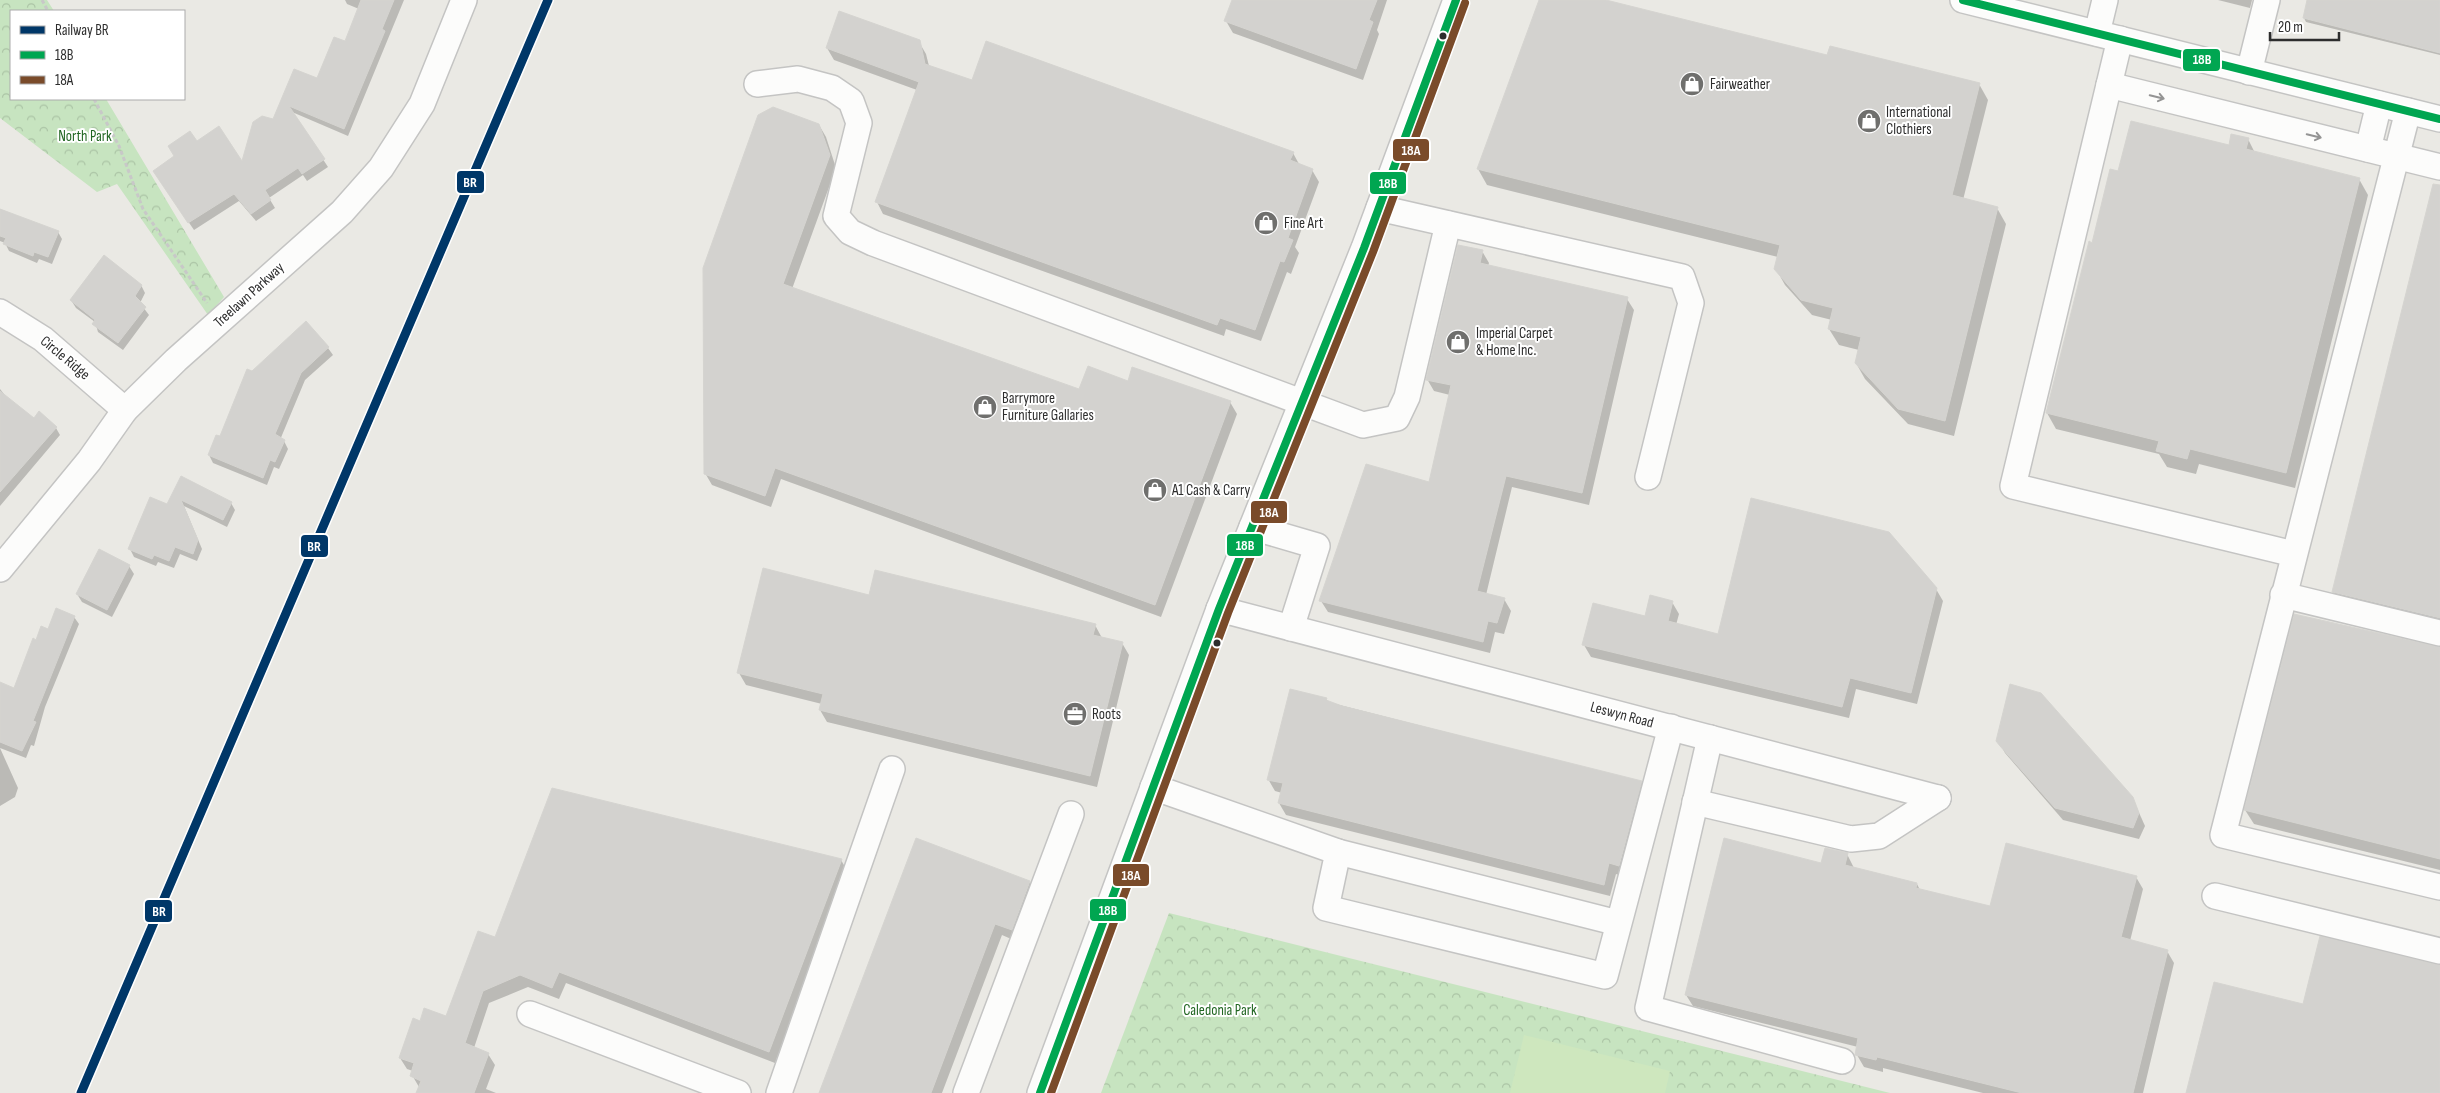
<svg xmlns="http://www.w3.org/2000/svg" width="2440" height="1093" font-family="'Sofia Sans Condensed',sans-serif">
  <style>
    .park { fill: url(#park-crowns) }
    .pitch { fill: #cee7be }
    .shadow { fill: #0003 }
    .building { fill: #d3d2cf; stroke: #d5d4d0 }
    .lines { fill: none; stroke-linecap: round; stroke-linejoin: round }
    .minor-casing { stroke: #c4c4c3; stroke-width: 28 }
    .path { stroke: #c8c8c8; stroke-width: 3; stroke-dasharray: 4 2.5; stroke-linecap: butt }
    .minor { stroke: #fcfcfb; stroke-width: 25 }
    .bus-1-casing { stroke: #fff; stroke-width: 11 }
    .bus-2-casing { stroke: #fff; stroke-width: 11 }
    .bus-1 { stroke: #00a651; stroke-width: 8 }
    .bus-2 { stroke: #7a4b2a; stroke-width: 8 }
    .rail-1-casing { stroke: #fff; stroke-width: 12 }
    .rail-1 { stroke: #003768; stroke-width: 9 }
    .oneway { stroke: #949494 }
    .bus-dot { fill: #2d2d2d; stroke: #fff; stroke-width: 2 }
    .labels { text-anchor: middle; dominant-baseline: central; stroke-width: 4; stroke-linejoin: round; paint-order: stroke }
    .poi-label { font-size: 15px; fill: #2d2d2d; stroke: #fff; text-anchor: start }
    .park-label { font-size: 15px; fill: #216622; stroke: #fff }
    .street-label { font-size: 15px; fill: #2d2d2d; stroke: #fff }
    .line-badge { stroke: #fff; stroke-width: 2 }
    .badge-label { font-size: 14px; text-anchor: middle; font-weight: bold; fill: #fff }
  </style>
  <defs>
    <pattern id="park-crowns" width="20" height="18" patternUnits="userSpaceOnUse" patternTransform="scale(1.25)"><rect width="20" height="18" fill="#c7e4c0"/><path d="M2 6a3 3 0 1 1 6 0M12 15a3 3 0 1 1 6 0" fill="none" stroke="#abc4a5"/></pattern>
  </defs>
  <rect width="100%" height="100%" fill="#eae9e4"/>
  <!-- park -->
  <g class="park">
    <path d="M0,0H47L54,11H11V99H106L224,297L208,315L117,184L97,192L0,118Z"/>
    <path d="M1169,913L1890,1093H1101Z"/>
  </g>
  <!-- pitch -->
  <path class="pitch" d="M1524,1035L1670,1071L1665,1093H1510Z"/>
  <!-- shadow -->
  <g class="shadow">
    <path d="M345,0H404L348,136L292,112L328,167L307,181L303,175L269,198L275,208L256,221L239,201L194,230L159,179L196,142L243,164L274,120L295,71L318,80L345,43L359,9L347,4Z"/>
    <path d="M1233,0H1387L1377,30L1379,34L1363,80L1233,33L1226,21Z"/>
    <path d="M1541,0H1601L1828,57L1979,84L1988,100L1963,200L1997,208L2006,224L1954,436L1908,424L1865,379L1856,363L1859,350L1839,345L1829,329L1832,320L1812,315L1785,285L1776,269L1778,257L1487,185L1478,169Z"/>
    <path d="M2218,0H2252L2250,8Z"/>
    <path d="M2309,0H2440V55L2306,22L2304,18Z"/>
    <path d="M919,42L926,54L929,66L973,82L1293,153L1299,164L1312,170L1319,182L1295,247L1299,253L1291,274L1287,272L1261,341L1226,329L1224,336L883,214L877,202L917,90L834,60L827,48Z"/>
    <path d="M819,125L826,137L836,168L792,289L1080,391L1128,382L1133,369L1230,402L1237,414L1161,617L781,479L771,507L712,485L705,473Z"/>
    <path d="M2248,139L2255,153L2359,179L2368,195L2295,488L2199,464L2196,474L2167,467L2159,454L2056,429L2047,413L2093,244L2119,172L2230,146Z"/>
    <path d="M2440,207V630L2342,606L2333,592Z"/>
    <path d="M0,209L58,232L62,239L52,264L39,259L37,263L9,251L5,243L0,241Z"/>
    <path d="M1482,251L1489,263L1488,266L1627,299L1634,310L1589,505L1512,487L1486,595L1504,599L1511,611L1504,634L1495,632L1490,653L1328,612L1321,601L1430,484L1450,395L1434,391L1427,379Z"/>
    <path d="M141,285L145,293L140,303L149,315L123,350L98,332L95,322L76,308L71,300Z"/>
    <path d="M328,348L333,355L305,380L280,440L284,441L288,449L279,469L274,467L267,485L213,463L209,455L221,438L252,372Z"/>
    <path d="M0,389L8,399L34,420L56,428L60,435L0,506Z"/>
    <path d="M181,478L231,503L235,510L227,527L184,506L202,549L197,561L180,554L174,568L158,562L156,566L134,557L130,549L168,505Z"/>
    <path d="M129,566L134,574L112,617L82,602L77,594Z"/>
    <path d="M1936,589L1943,601L1917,704L1856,689L1849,718L1591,657L1584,645L1646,617L1672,602L1679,614L1676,625L1719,635Z"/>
    <path d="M870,596L1095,625L1102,638L1122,643L1129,655L1097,787L827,722L820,710L822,704L746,685L739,673Z"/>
    <path d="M74,617L79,624L45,707L34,746L31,745L26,758L0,748L18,788L15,797L0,806V684L15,690L37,642L48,631Z"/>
    <path d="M2440,648V870L2254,824L2245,810Z"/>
    <path d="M1326,699L1328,702L1641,782L1648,794L1626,877L1616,874L1610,896L1286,815L1279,803L1282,793L1275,791L1268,779Z"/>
    <path d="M1998,740L2132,797L2145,826L2139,839L2063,820L2005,753Z"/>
    <path d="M1847,854L1854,868L1917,884L1920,890L1991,908L2136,877L2143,889L2130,941L2167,951L2174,963L2143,1093H1983L1883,1068V1072L1864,1067L1857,1055L1858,1047L1693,1006L1686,995L1822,865Z"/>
    <path d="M841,860L848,872L775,1063L566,983L559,999L528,987L489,1003L474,1048L488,1054L495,1065L486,1089L496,1093H418L419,1087L412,1075L413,1071L407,1069L400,1058L421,1023L447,1018L495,938Z"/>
    <path d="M1030,882L1036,894L1018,942L1002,935L942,1093H820Z"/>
  </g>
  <!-- building -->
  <g class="building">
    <path d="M361,0H394L382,29L385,31L344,129L289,106L325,159L302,174L298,168L265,190L271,200L251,214L234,194L188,223L153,171L174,156L168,146L190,131L197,141L219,126L242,161L253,122L262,116L273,119L294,69L317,78L334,37L345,41Z"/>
    <path d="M1232,0H1377L1369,20L1373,22L1356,69L1224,21Z"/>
    <path d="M1539,0H1606L1827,55L1830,46L1980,83L1952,195L1998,207L1945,421L1898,409L1855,363L1861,337L1828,329L1833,308L1801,300L1774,269L1780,245L1477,169Z"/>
    <path d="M2307,0H2440V53L2303,18Z"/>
    <path d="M839,11L920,40L925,64L972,80L986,41L1294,152L1290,160L1313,169L1288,238L1293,240L1284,262L1280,261L1255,330L1220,318L1217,325L875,202L919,82L826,48Z"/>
    <path d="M773,107L819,124L830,155L783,284L1079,389L1088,366L1128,381L1132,367L1231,401L1155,605L775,468L765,496L704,474L703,268L758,115Z"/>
    <path d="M2131,121L2229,145L2231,134L2249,138L2246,149L2360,178L2286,473L2190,449L2187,459L2156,451L2159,441L2046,413L2089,241L2092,243L2110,169L2118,171Z"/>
    <path d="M2433,184L2440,185V618L2332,592Z"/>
    <path d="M0,209L59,231L48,257L34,252L33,256L3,244L6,238L0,236Z"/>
    <path d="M1458,245L1483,250L1480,263L1628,297L1582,493L1506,476L1477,591L1505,598L1497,623L1488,621L1483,642L1319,601L1366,464L1429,482L1451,385L1426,380Z"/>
    <path d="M104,255L142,285L135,296L146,307L118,343L92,324L95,320L70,300Z"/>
    <path d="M306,321L329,347L301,373L275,434L285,440L275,462L270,460L263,478L208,455L216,435L220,436L247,369L252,371Z"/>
    <path d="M0,391L34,418L39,411L57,427L0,492Z"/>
    <path d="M181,476L232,502L223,520L181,500L198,540L193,554L175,547L169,561L154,555L152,559L128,549L150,497L167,504Z"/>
    <path d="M1751,498L1889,532L1937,588L1911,693L1850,678L1842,707L1582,645L1593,603L1645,616L1650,595L1673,601L1668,621L1718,634Z"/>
    <path d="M99,549L130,565L107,610L76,594Z"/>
    <path d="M763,568L869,595L875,570L1096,624L1093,635L1123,642L1090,776L819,710L823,694L737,673Z"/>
    <path d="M56,608L75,616L33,721L36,722L22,751L0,742V682L14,688L33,638L36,640L41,626L48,629Z"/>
    <path d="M2294,614L2440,647V859L2244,810Z"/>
    <path d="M2010,684L2041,693L2133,797L2139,813L2133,828L2055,808L2000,746L1996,741Z"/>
    <path d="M1290,689L1327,698L1326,700L1342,706L1642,781L1619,866L1609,863L1604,885L1278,803L1283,783L1267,780Z"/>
    <path d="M552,788L842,859L769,1052L559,972L552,988L520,975L483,991L465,1043L489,1053L474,1093H416L421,1081L410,1076L414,1063L399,1058L413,1018L420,1021L424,1008L446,1016L478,931L495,937Z"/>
    <path d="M916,838L1030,881L1012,930L995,924L931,1093H819Z"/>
    <path d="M1724,838L1821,863L1825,848L1848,853L1845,865L1917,883L1916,888L1990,906L2006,843L2137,876L2121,937L2168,950L2133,1093H2022L1877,1057L1876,1060L1855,1055L1858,1038L1685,995Z"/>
    <path d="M2320,936L2440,965V1093H2186L2214,982L2303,1004Z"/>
  </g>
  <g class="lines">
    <!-- minor casing -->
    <g class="minor-casing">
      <g id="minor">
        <path d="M1963,0L2440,119"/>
        <path d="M2097,33L2105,0"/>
        <path d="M2120,39L2013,486L2294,554"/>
        <path d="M2249,72L2267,0"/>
        <path d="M757,84L798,79L832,88L851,101L859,123L836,216L850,232L873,243L1363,425L1397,418L1407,397L1448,224"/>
        <path d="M2109,85L2440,167"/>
        <path d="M2408,111L2223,835L2440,887"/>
        <path d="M2368,149L2379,104"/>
        <path d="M1379,208L1682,277L1691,303L1648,477"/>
        <path d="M0,312L43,339L125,410"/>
        <path d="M1252,527L1317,546L1291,628"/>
        <path d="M0,569L89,461L125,410L176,360L342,212L381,168L422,104L464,0"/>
        <path d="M2283,595L2440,633"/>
        <path d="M1219,609L1938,798"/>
        <path d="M1710,738L1648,1008L1842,1061"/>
        <path d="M1153,787L1338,852L1326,908L1605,976L1671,727"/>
        <path d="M1695,802L1851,839L1879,836L1938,798"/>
        <path d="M1338,852L1618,923"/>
        <path d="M2215,896L2440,951"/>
        <path d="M530,1014L738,1093"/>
        <path d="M779,1093L892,769"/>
        <path d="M966,1093L1071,814"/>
        <path d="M1040,1093L1219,609L1364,248L1456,0"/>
      </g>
    </g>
    <!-- path -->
    <g class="path">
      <path d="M42,0L48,11"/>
      <path d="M94,99L119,146L143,209L207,303"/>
    </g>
    <!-- minor -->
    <use href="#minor" class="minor"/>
    <!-- bus-1 casing -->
    <g class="bus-1-casing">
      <g id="bus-1">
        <path d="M1963,0L2440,119"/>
        <path d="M1040,1093L1219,609L1364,248L1456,0"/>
      </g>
    </g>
    <!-- bus-2 casing -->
    <g class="bus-2-casing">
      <path id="bus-2" d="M1051,1093L1228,613L1373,252L1465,3"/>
    </g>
    <!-- bus-1 -->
    <use href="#bus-1" class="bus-1"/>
    <!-- bus-2 -->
    <use href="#bus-2" class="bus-2"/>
    <!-- rail-1 casing -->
    <g class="rail-1-casing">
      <path id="rail-1" d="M81,1093L548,0"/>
    </g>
    <!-- rail-1 -->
    <use href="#rail-1" class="rail-1"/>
  </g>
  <!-- one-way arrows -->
  <defs><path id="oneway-shaft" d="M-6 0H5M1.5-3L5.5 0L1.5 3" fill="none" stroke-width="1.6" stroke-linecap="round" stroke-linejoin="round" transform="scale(1.25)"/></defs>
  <g class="oneway">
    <use href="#oneway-shaft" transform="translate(2157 97) rotate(14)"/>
    <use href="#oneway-shaft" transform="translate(2314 136) rotate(14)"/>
  </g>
  <!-- icons -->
  <defs>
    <g id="shop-disc" transform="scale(1.25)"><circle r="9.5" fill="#6f6f6d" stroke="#fff"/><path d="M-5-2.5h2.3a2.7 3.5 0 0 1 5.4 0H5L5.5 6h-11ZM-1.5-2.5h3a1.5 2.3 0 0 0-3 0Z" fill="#fff"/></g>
    <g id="office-disc" transform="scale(1.25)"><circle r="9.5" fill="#6f6f6d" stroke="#fff"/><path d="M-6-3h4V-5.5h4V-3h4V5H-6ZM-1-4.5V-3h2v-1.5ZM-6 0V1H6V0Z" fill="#fff"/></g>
  </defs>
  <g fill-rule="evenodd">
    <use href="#shop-disc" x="1692" y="84"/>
    <use href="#shop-disc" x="1869" y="121"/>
    <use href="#shop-disc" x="1266" y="223"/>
    <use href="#shop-disc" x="1458" y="342"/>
    <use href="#shop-disc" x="985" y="407"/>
    <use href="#shop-disc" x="1155" y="490"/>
    <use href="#office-disc" x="1075" y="714"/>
  </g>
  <!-- markers -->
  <g class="bus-dot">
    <circle cx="1443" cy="36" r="4.5"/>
    <circle cx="1217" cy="643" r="4.5"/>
  </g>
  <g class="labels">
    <!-- poi labels -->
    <g class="poi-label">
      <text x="1710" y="84">Fairweather</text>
      <text x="1886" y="112">International<tspan x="1886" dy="17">Clothiers</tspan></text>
      <text x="1284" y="223">Fine Art</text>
      <text x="1476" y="333">Imperial Carpet<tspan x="1476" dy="17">&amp; Home Inc.</tspan></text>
      <text x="1002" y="398">Barrymore<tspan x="1002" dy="17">Furniture Gallaries</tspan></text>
      <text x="1172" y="490">A1 Cash &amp; Carry</text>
      <text x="1092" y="714">Roots</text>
    </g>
    <!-- park labels -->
    <g class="park-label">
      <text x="85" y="136">North Park</text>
      <text x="1220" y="1010">Caledonia Park</text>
    </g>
    <!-- street labels -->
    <g class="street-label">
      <text transform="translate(249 295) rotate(-42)">Treelawn Parkway</text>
      <text transform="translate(65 358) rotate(40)">Circle Ridge</text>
      <text transform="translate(1622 715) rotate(15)">Leswyn Road</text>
    </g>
  </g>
  <g class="line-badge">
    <rect x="2182" y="48" width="39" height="24" rx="5" fill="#00a651"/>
    <rect x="1392" y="138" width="38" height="24" rx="5" fill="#7a4b2a"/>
    <rect x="456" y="170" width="29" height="24" rx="5" fill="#003768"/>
    <rect x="1369" y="171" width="38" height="24" rx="5" fill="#00a651"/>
    <rect x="1250" y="500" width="38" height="24" rx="5" fill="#7a4b2a"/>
    <rect x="1226" y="533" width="38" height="24" rx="5" fill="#00a651"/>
    <rect x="300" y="534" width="29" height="24" rx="5" fill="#003768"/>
    <rect x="1112" y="863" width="38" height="24" rx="5" fill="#7a4b2a"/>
    <rect x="1089" y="898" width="38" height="24" rx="5" fill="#00a651"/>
    <rect x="144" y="899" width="29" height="24" rx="5" fill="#003768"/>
  </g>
  <g class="badge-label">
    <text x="2202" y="64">18B</text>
    <text x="1411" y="155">18A</text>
    <text x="470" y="187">BR</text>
    <text x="1388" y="188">18B</text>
    <text x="1269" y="517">18A</text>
    <text x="1245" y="550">18B</text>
    <text x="314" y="551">BR</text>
    <text x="1131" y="880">18A</text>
    <text x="1108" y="915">18B</text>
    <text x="159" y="916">BR</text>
  </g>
  <!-- legend -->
  <rect x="10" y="10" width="175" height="90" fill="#ffffff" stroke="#ababab"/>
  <rect x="20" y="26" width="25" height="8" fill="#003768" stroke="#ababab"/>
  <text x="55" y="35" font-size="15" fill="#2d2d2d">Railway BR</text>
  <rect x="20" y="51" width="25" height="8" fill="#00a651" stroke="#ababab"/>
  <text x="55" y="60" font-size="15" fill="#2d2d2d">18B</text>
  <rect x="20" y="76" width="25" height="8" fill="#7a4b2a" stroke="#ababab"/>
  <text x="55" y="85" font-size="15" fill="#2d2d2d">18A</text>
  <!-- scale -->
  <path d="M2270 32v8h69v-8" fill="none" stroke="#2d2d2d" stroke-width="2.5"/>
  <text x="2278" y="32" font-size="15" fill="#2d2d2d" stroke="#ffffff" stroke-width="4" paint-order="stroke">20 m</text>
</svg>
